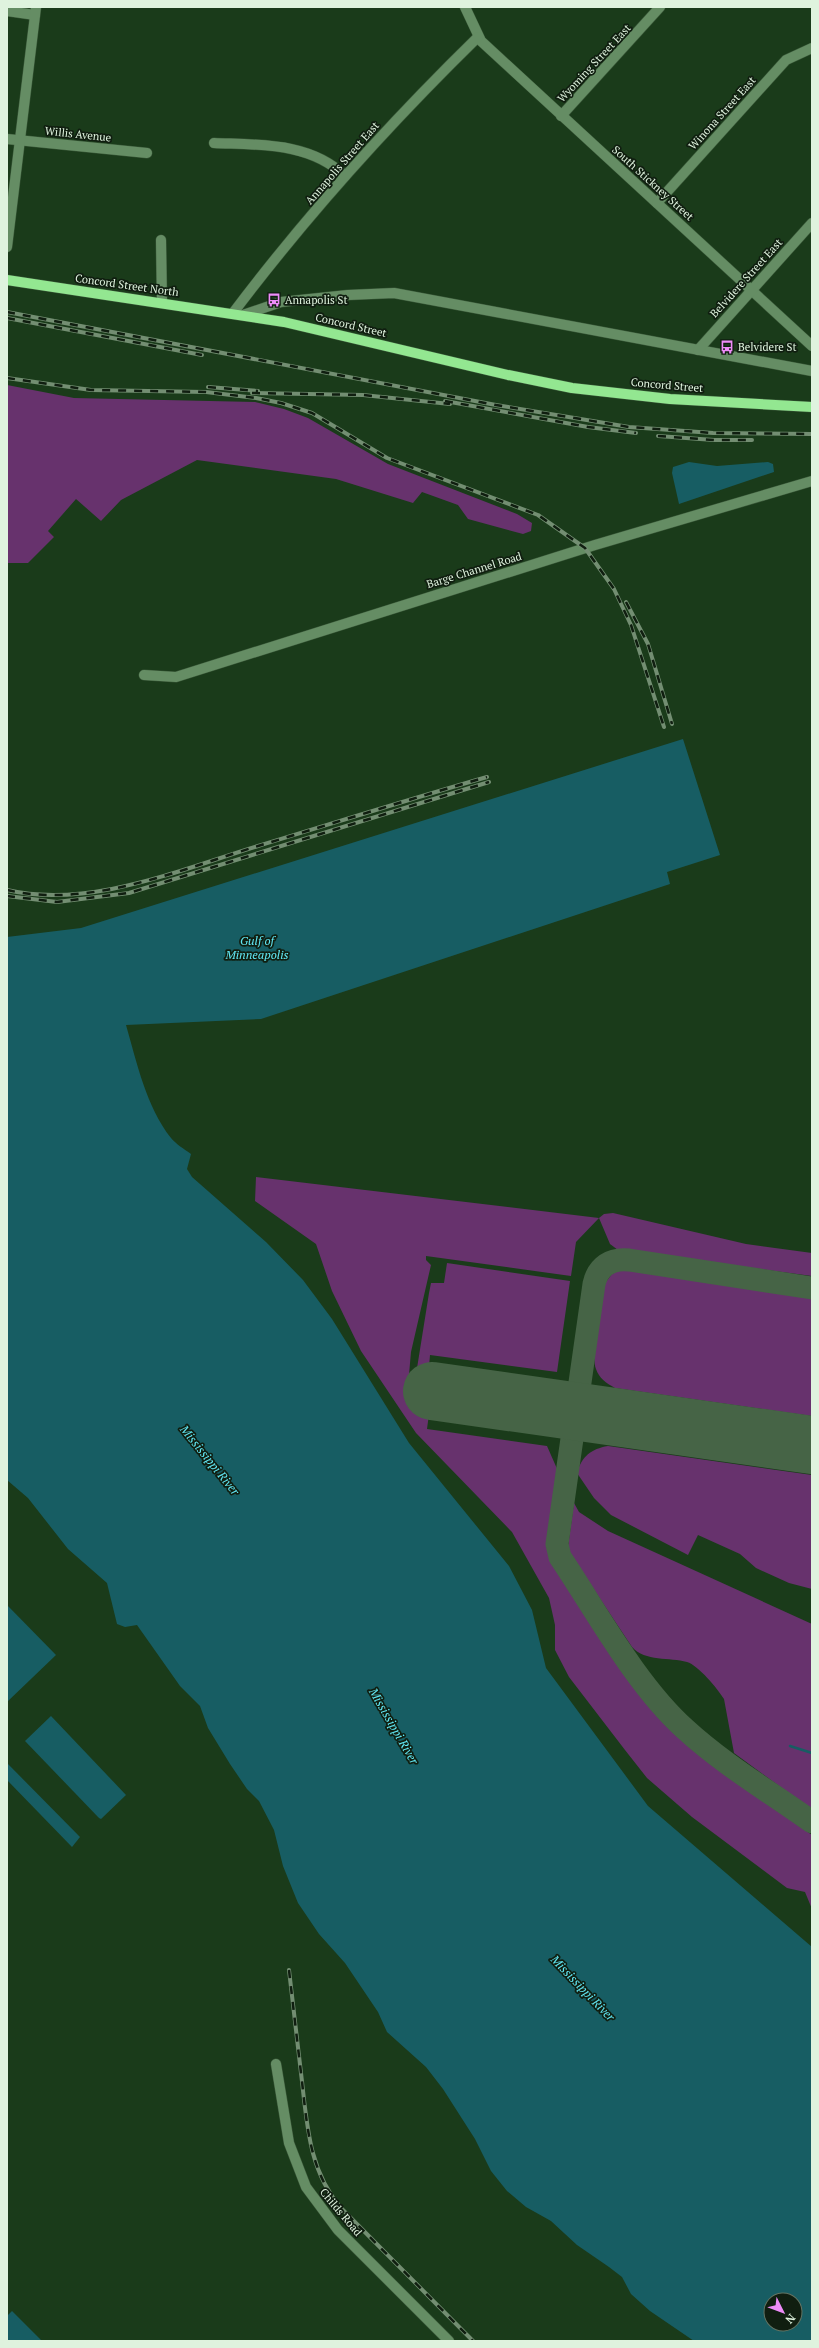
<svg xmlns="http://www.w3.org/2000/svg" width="819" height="2348" font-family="'PT Serif',serif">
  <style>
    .green { fill: #67326d }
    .water { fill: #175d63; fill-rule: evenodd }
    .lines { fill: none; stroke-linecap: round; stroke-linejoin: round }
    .stream { stroke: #175d63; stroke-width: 2.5 }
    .taxiway { stroke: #466446; stroke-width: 23 }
    .runway { stroke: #466446; stroke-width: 58 }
    .minor-casing { stroke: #3a5839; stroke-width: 11 }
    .major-casing { stroke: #3a5839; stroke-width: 11 }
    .minor { stroke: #658d64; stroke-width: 10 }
    .major { stroke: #93e791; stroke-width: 10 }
    .rail-casing { stroke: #738e72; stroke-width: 4 }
    .rail { stroke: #101e10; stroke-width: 2.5; stroke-dasharray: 8; stroke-linecap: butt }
    .labels { text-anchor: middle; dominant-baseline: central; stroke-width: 3.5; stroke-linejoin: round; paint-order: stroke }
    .street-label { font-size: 11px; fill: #dff3de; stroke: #101e10 }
    .poi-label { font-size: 11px; fill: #dff3de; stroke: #101e10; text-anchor: start }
    .water-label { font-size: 12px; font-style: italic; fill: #61e8f5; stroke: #101e10 }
  </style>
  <rect width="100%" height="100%" fill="#1a3b1a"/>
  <!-- green -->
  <g class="green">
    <path d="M7,385L74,398L255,402L284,409L308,418L388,464L517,514L532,523L531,531L523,534L468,519L458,505L422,492L413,503L336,479L197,460L121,500L101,521L76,499L48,531L54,537L28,563H7Z"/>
    <path d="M256,1177L599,1218L604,1214L613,1213L746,1244L812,1253V1276L618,1250L610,1244L599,1218L576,1242L571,1276L426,1256V1260L431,1265L411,1352L407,1397H413L414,1391L426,1393L423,1413L429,1414L427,1429L547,1446L558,1471L547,1547L550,1560C585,1613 623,1680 666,1724C709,1767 763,1800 812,1835V1909L805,1892L787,1888L692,1817L647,1778L625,1750L569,1677L555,1650V1625L549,1598L512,1532L416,1433L361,1351L332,1291L316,1244L255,1201Z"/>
    <path d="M447,1263L570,1281L557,1372L430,1355L427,1389L414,1387L429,1293L431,1283H444Z"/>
    <path d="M621,1269L812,1296V1416L615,1388C606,1383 599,1378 596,1369C590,1354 602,1301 605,1283L612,1274Z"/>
    <path d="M608,1446L812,1475V1589L789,1583L756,1568L740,1554L698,1535L688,1555L611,1515L594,1498L577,1473C582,1456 591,1449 608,1446Z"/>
    <path d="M574,1503L579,1512L608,1531L812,1624V1810L734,1753L724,1699C718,1689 698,1665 687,1662C670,1657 645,1662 632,1647L569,1552L568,1547Z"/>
  </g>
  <!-- water -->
  <g class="water">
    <path d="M689,462L717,466L768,462L773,464L774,472L679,504L672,473L673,467Z"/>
    <path d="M683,739L720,855L667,872L670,884L261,1019L126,1025C137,1063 146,1106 171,1138C176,1144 184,1149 191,1154L187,1169L192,1177L266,1242L303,1280L332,1319L409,1443L509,1566L532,1610L546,1668L648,1806L812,1947V2341H694L650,2311L631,2294L622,2277L609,2267L577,2245L551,2221L526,2207L507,2191L491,2171L475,2139L443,2089L426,2067L387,2032L378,2012L345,1963L319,1934L298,1903L283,1866L274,1830L259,1801L247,1789L230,1764L208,1728L200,1706L180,1686L137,1625L125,1627L117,1624L107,1583L68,1549L28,1498L7,1480V937L81,928ZM771,2300H795V2324H771Z"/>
    <path d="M7,1605L56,1655L7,1702Z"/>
    <path d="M51,1716L126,1795L101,1819L99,1818L25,1741Z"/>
    <path d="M7,1763L80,1837L72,1847L7,1780Z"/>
    <path d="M12,2311L42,2341H7V2316Z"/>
  </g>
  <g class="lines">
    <!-- stream -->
    <path class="stream" d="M790,1746L812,1753"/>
    <!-- taxiway -->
    <path class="taxiway" d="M812,1288L629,1260C611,1258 598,1266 594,1284L557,1544L560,1557C597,1612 636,1685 685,1729C723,1764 770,1792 812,1822"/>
    <!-- runway -->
    <path class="runway" d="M432,1391L812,1445"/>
    <!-- minor casing -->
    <g class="minor-casing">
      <g id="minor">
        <path d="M465,7L481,41L812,346"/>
        <path d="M7,11L35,15"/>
        <path d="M561,116L660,7"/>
        <path d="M7,139L147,153"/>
        <path d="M214,143C260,145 310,142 345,176"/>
        <path d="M657,203L786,60L812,48"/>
        <path d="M161,240L162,303"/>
        <path d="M7,247L36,7"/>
        <path d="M233,313C307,215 390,123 478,37"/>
        <path d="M243,315L281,302L348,295L394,293L812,371"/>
        <path d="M698,350L812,223"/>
        <path d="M144,675L176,677L595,545L812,481"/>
        <path d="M276,2064L289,2143L306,2187L338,2230L449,2341"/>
      </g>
    </g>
    <!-- major casing -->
    <g class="major-casing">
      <path id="major" d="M7,280L284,322L508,375L572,388L670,399L812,407"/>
    </g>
    <!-- minor -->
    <use href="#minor" class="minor"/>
    <!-- major -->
    <use href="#major" class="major"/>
    <!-- rail casing -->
    <g class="rail-casing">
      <g id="rail">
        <path d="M7,312L496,405L629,427L713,433L812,434"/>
        <path d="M7,318L202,355"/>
        <path d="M7,378L91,390L206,392L256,398L281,403L312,413L387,458L538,515L585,548L614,589L631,625L664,727"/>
        <path d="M208,387L258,391"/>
        <path d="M252,393L363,395L450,404"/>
        <path d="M445,401L588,427L636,433"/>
        <path d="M658,436L714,440H752"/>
        <path d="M626,602L648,644L672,724"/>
        <path d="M7,890C89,909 179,870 258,846C334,823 410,799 487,777"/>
        <path d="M7,896L57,902L129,893L489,782"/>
        <path d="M289,1970C293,2005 297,2039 301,2073C307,2122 308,2170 341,2208L473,2341"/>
      </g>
    </g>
    <!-- rail -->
    <use href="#rail" class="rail"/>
  </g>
  <!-- icons -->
  <defs>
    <g id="bus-bare" transform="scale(1.08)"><path d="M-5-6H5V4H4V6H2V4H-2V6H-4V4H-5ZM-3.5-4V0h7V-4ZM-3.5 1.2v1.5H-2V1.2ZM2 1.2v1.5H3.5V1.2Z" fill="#ee8cf8" stroke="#101e10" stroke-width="2.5" paint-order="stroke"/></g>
  </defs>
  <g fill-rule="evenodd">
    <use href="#bus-bare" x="274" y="300"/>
    <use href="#bus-bare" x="727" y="347"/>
  </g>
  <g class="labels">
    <!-- street labels -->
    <g class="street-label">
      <text transform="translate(594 63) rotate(-47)">Wyoming Street East</text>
      <text transform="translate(722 113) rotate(-48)">Winona Street East</text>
      <text transform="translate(78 134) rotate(6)">Willis Avenue</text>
      <text transform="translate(342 163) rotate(-49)">Annapolis Street East</text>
      <text transform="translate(653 183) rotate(42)">South Stickney Street</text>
      <text transform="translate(746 278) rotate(-48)">Belvidere Street East</text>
      <text transform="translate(127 285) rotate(8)">Concord Street North</text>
      <text transform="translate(351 325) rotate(13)">Concord Street</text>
      <text transform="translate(667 385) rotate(5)">Concord Street</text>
      <text transform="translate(474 570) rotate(-17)">Barge Channel Road</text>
      <text transform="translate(341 2212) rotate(50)">Childs Road</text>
    </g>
    <!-- poi labels -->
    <g class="poi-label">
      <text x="285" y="300">Annapolis St</text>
      <text x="738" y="347">Belvidere St</text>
    </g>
    <!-- water labels -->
    <g class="water-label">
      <text x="257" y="940">Gulf of<tspan x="257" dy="14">Minneapolis</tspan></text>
      <text transform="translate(210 1460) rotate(51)">Mississippi River</text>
      <text transform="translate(394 1726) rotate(60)">Mississippi River</text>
      <text transform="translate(583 1988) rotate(46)">Mississippi River</text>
    </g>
  </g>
  <!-- border -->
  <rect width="819" height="2348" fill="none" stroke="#dff3de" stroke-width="16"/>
  <!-- north arrow -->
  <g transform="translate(783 2312) rotate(132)"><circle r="19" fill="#101e10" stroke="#637362"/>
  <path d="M0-3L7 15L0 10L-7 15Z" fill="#ee8cf8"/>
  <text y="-6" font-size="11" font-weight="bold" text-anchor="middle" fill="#dff3de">N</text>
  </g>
</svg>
